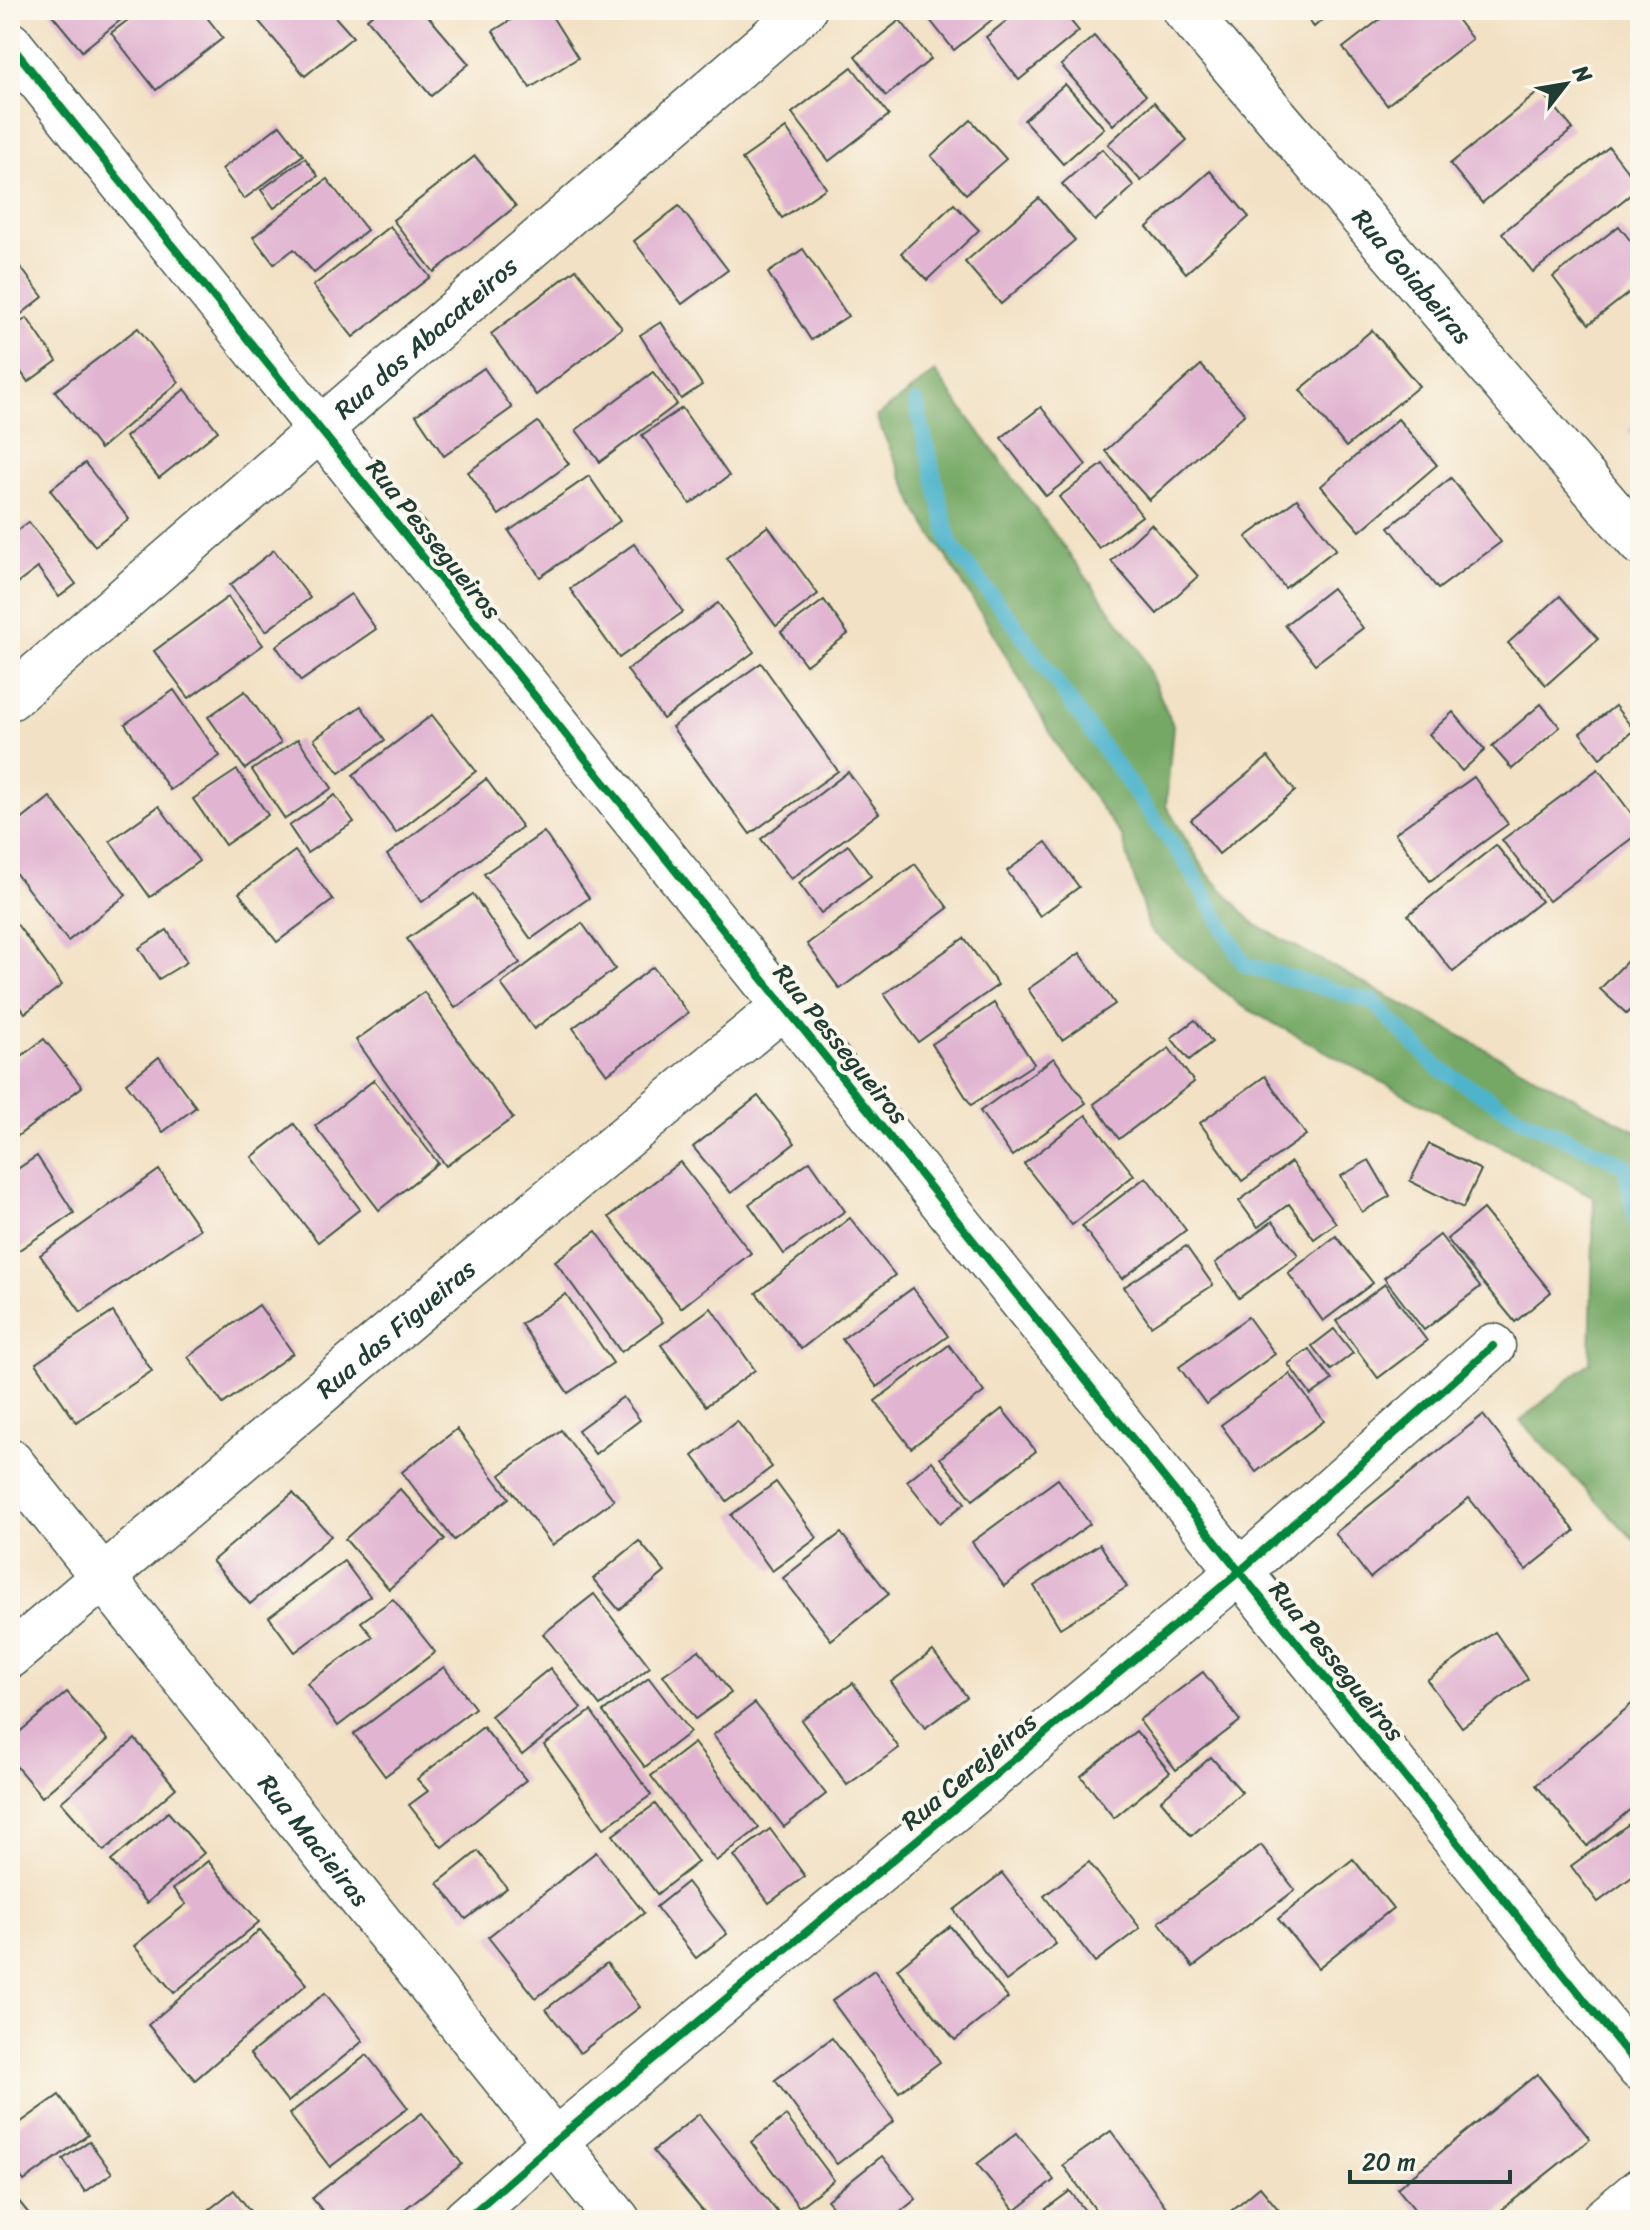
<svg xmlns="http://www.w3.org/2000/svg" width="1650" height="2230" font-family="Sriracha,sans-serif">
  <style>
    .forest { fill: #74a865; stroke: #4a724c; stroke-width: 2 }
    .lines { fill: none; stroke-linecap: round; stroke-linejoin: round }
    .stream { stroke: #4eb4cc; stroke-width: 16 }
    .building { fill: #e1b5d2 }
    .minor-casing { stroke: #3f564a; stroke-width: 47 }
    .minor { stroke: #fff; stroke-width: 44 }
    .cycleway-casing { stroke: #fbf7ec; stroke-width: 13 }
    .cycleway { stroke: #00873e; stroke-width: 8 }
    .labels { text-anchor: middle; dominant-baseline: central; stroke-width: 8; stroke-linejoin: round; paint-order: stroke }
    .street-label { font-size: 26px; fill: #1f3d34; stroke: #fbf7ec }
  </style>
  <rect width="100%" height="100%" fill="#fbf7ec"/>
  <filter id="ink" filterUnits="userSpaceOnUse"><feTurbulence type="fractalNoise" baseFrequency=".0125" numOctaves="2"/><feDisplacementMap in="SourceGraphic" scale="16" xChannelSelector="R" yChannelSelector="G"/><feConvolveMatrix kernelMatrix="1 2 1 2 8 2 1 2 1" color-interpolation-filters="sRGB"/></filter>
  <filter id="wash" filterUnits="userSpaceOnUse"><feTurbulence type="fractalNoise" baseFrequency=".006" numOctaves="4" result="noise"/><feDisplacementMap in="SourceGraphic" scale="32" xChannelSelector="R" yChannelSelector="G"/><feGaussianBlur stdDeviation="1.8" result="paint"/><feColorMatrix in="noise" values="0 0 0 0 0 0 0 0 0 0 0 0 0 0 0 0 0 1.4 0 .05"/><feComposite in="paint" operator="in"/></filter>
  <g filter="url(#wash)">
    <rect width="100%" height="100%" fill="#f2e1c4"/>
    <!-- forest -->
    <path class="forest" d="M935,372L1139,649L1173,725L1166,806L1207,873L1254,924L1640,1133V1546L1520,1421L1590,1362L1594,1197L1240,1005L1149,929L1122,837L1066,760L986,621L918,512L876,417Z"/>
    <g class="lines">
      <!-- stream -->
      <path class="stream" d="M916,403L950,544L1012,621L1188,866L1245,965L1373,1002L1437,1067L1523,1119L1625,1165L1640,1241"/>
    </g>
    <g id="blocks">
      <!-- building -->
      <g class="building">
        <path d="M48,10H133L82,51Z"/>
        <path d="M141,10H201L223,38L156,90L111,33Z"/>
        <path d="M254,10H329L353,37L305,76L251,12Z"/>
        <path d="M378,10H423L469,64L431,96L367,19Z"/>
        <path d="M527,10H548L578,58L530,88L493,31Z"/>
        <path d="M922,10H1004L954,50Z"/>
        <path d="M1020,10H1062L1079,31L1019,80L986,37Z"/>
        <path d="M1300,10H1333L1314,27Z"/>
        <path d="M1392,10H1450L1472,39L1387,105L1343,48Z"/>
        <path d="M900,20L931,59L886,96L855,56Z"/>
        <path d="M1094,36L1146,95L1113,125L1061,65Z"/>
        <path d="M852,67L889,115L829,161L792,113Z"/>
        <path d="M1065,84L1104,128L1063,164L1024,120Z"/>
        <path d="M1541,90L1573,129L1482,203L1450,164Z"/>
        <path d="M1154,102L1187,140L1141,181L1108,144Z"/>
        <path d="M971,120L1006,159L966,194L931,156Z"/>
        <path d="M280,125L303,155L244,199L222,169Z"/>
        <path d="M786,128L826,188L782,218L742,159Z"/>
        <path d="M1609,147L1640,187L1533,272L1502,233Z"/>
        <path d="M1102,149L1134,186L1095,221L1062,184Z"/>
        <path d="M475,156L516,206L434,272L393,220Z"/>
        <path d="M305,158L318,176L274,208L261,190Z"/>
        <path d="M1210,171L1249,217L1186,273L1147,227Z"/>
        <path d="M327,179L367,230L314,273L294,249L274,264L253,237Z"/>
        <path d="M1039,198L1075,240L1001,304L965,262Z"/>
        <path d="M954,204L979,230L927,280L901,253Z"/>
        <path d="M679,206L728,270L682,304L634,241Z"/>
        <path d="M390,226L430,277L353,337L313,286Z"/>
        <path d="M1619,226L1640,253V284L1589,324L1553,277Z"/>
        <path d="M803,249L848,316L811,340L768,273Z"/>
        <path d="M10,253L43,297L10,323Z"/>
        <path d="M576,269L622,328L536,395L491,334Z"/>
        <path d="M27,318L57,361L28,382L10,356V329Z"/>
        <path d="M661,322L702,385L681,399L640,335Z"/>
        <path d="M138,328L179,382L100,449L55,391Z"/>
        <path d="M1372,330L1419,386L1346,447L1300,390Z"/>
        <path d="M1201,365L1245,414L1149,500L1105,451Z"/>
        <path d="M484,368L512,408L444,456L416,415Z"/>
        <path d="M653,372L677,404L600,462L576,430Z"/>
        <path d="M185,389L218,431L159,478L125,437Z"/>
        <path d="M1041,407L1086,465L1046,496L1001,438Z"/>
        <path d="M682,408L729,476L690,504L642,435Z"/>
        <path d="M1398,419L1437,465L1360,531L1321,486Z"/>
        <path d="M1640,421V446L1628,430Z"/>
        <path d="M538,422L569,464L499,515L468,472Z"/>
        <path d="M85,463L129,519L95,546L50,490Z"/>
        <path d="M1103,464L1142,516L1099,548L1059,497Z"/>
        <path d="M589,476L620,521L540,577L509,531Z"/>
        <path d="M1451,478L1501,542L1438,589L1389,527Z"/>
        <path d="M1297,499L1336,549L1285,588L1246,537Z"/>
        <path d="M29,522L76,584L59,597L38,568L10,589V536Z"/>
        <path d="M1151,524L1198,576L1157,614L1111,561Z"/>
        <path d="M768,526L818,594L776,626L726,558Z"/>
        <path d="M634,544L683,612L619,658L570,589Z"/>
        <path d="M274,550L310,598L266,631L230,585Z"/>
        <path d="M1332,588L1363,628L1315,664L1285,625Z"/>
        <path d="M351,594L376,629L301,681L276,646Z"/>
        <path d="M1560,596L1598,639L1546,685L1508,643Z"/>
        <path d="M228,597L263,645L189,698L154,651Z"/>
        <path d="M824,600L848,634L806,665L781,632Z"/>
        <path d="M718,603L754,652L663,719L627,670Z"/>
        <path d="M761,663L838,771L750,834L672,727Z"/>
        <path d="M174,690L220,756L170,790L125,724Z"/>
        <path d="M245,691L281,743L245,769L208,717Z"/>
        <path d="M1541,704L1560,727L1512,769L1492,746Z"/>
        <path d="M361,706L385,740L339,773L314,739Z"/>
        <path d="M1615,706L1634,730L1600,758L1580,733Z"/>
        <path d="M1453,712L1485,750L1462,771L1429,734Z"/>
        <path d="M432,715L476,771L396,833L353,775Z"/>
        <path d="M298,739L332,788L285,819L252,770Z"/>
        <path d="M1268,757L1295,791L1219,854L1191,820Z"/>
        <path d="M1598,769L1640,825V832L1549,901L1502,840Z"/>
        <path d="M237,770L268,815L225,845L193,799Z"/>
        <path d="M848,772L879,813L791,879L761,839Z"/>
        <path d="M1474,777L1508,824L1430,881L1395,833Z"/>
        <path d="M486,779L522,827L422,902L387,855Z"/>
        <path d="M335,795L354,822L307,853L289,826Z"/>
        <path d="M50,797L126,895L68,941L10,866V829Z"/>
        <path d="M159,806L199,861L150,897L110,841Z"/>
        <path d="M544,832L589,898L531,939L484,874Z"/>
        <path d="M1046,842L1079,887L1040,916L1007,871Z"/>
        <path d="M848,845L871,876L821,913L799,883Z"/>
        <path d="M1496,845L1541,901L1453,972L1408,915Z"/>
        <path d="M295,851L333,900L277,942L239,893Z"/>
        <path d="M915,864L948,908L840,989L807,944Z"/>
        <path d="M473,894L520,963L455,1008L407,939Z"/>
        <path d="M10,915L62,985L25,1013L10,992Z"/>
        <path d="M582,923L615,969L534,1029L501,984Z"/>
        <path d="M167,930L187,962L159,979L139,948Z"/>
        <path d="M964,938L998,985L918,1042L884,994Z"/>
        <path d="M1080,953L1115,1004L1062,1040L1028,989Z"/>
        <path d="M1633,955L1640,962V1001L1627,1014L1600,989Z"/>
        <path d="M653,967L688,1013L607,1074L573,1028Z"/>
        <path d="M424,992L513,1118L446,1166L356,1040Z"/>
        <path d="M994,1003L1034,1064L971,1105L932,1044Z"/>
        <path d="M1195,1020L1212,1042L1189,1060L1171,1038Z"/>
        <path d="M44,1039L82,1087L15,1138L10,1131V1065Z"/>
        <path d="M1169,1048L1194,1082L1119,1139L1094,1104Z"/>
        <path d="M159,1057L196,1107L163,1132L126,1083Z"/>
        <path d="M1054,1058L1086,1103L1012,1156L980,1111Z"/>
        <path d="M1265,1076L1306,1135L1242,1181L1200,1123Z"/>
        <path d="M374,1080L438,1163L379,1210L315,1126Z"/>
        <path d="M758,1096L795,1143L731,1193L693,1147Z"/>
        <path d="M1086,1115L1134,1175L1072,1225L1024,1164Z"/>
        <path d="M294,1124L360,1209L318,1242L252,1157Z"/>
        <path d="M1429,1144L1481,1170L1463,1208L1410,1181Z"/>
        <path d="M37,1156L74,1213L10,1256V1174Z"/>
        <path d="M1369,1160L1390,1196L1362,1212L1341,1176Z"/>
        <path d="M810,1161L845,1211L784,1254L749,1204Z"/>
        <path d="M680,1162L751,1253L681,1308L609,1217Z"/>
        <path d="M1291,1162L1336,1223L1314,1239L1289,1204L1258,1227L1239,1201Z"/>
        <path d="M159,1170L200,1229L81,1312L40,1255Z"/>
        <path d="M1146,1177L1186,1230L1122,1279L1082,1226Z"/>
        <path d="M1483,1209L1551,1292L1515,1322L1447,1239Z"/>
        <path d="M850,1218L895,1275L801,1349L756,1293Z"/>
        <path d="M1273,1221L1298,1255L1239,1298L1215,1263Z"/>
        <path d="M596,1231L663,1322L621,1352L555,1261Z"/>
        <path d="M1440,1235L1480,1287L1424,1330L1384,1278Z"/>
        <path d="M1336,1236L1373,1283L1323,1321L1288,1273Z"/>
        <path d="M1186,1246L1213,1285L1151,1326L1124,1287Z"/>
        <path d="M1385,1284L1427,1341L1378,1378L1336,1321Z"/>
        <path d="M913,1288L948,1336L877,1387L842,1339Z"/>
        <path d="M566,1294L613,1363L568,1393L521,1324Z"/>
        <path d="M259,1305L293,1353L223,1404L188,1357Z"/>
        <path d="M711,1308L755,1370L706,1406L661,1345Z"/>
        <path d="M113,1312L152,1371L76,1422L36,1363Z"/>
        <path d="M1248,1317L1275,1354L1206,1404L1179,1367Z"/>
        <path d="M1334,1329L1353,1353L1331,1370L1312,1346Z"/>
        <path d="M949,1345L984,1392L911,1448L875,1401Z"/>
        <path d="M1309,1349L1332,1380L1311,1395L1288,1364Z"/>
        <path d="M1290,1374L1324,1421L1256,1472L1221,1425Z"/>
        <path d="M623,1397L640,1420L595,1454L578,1430Z"/>
        <path d="M1002,1409L1036,1451L973,1500L940,1458Z"/>
        <path d="M1483,1415L1575,1531L1526,1570L1469,1498L1370,1578L1335,1533Z"/>
        <path d="M737,1421L772,1467L727,1501L693,1456Z"/>
        <path d="M457,1429L509,1498L454,1540L402,1472Z"/>
        <path d="M561,1430L614,1500L552,1545L500,1475Z"/>
        <path d="M932,1461L965,1503L940,1523L907,1481Z"/>
        <path d="M1058,1479L1090,1524L1004,1586L972,1542Z"/>
        <path d="M776,1482L817,1538L772,1571L731,1515Z"/>
        <path d="M400,1489L445,1539L389,1589L345,1539Z"/>
        <path d="M293,1493L331,1536L250,1604L212,1561Z"/>
        <path d="M841,1533L889,1594L831,1640L783,1578Z"/>
        <path d="M639,1541L665,1572L619,1610L593,1579Z"/>
        <path d="M1100,1544L1127,1587L1060,1628L1034,1586Z"/>
        <path d="M344,1561L370,1596L295,1652L269,1617Z"/>
        <path d="M594,1594L650,1667L600,1706L543,1634Z"/>
        <path d="M393,1599L435,1652L338,1726L307,1683L373,1637L361,1622Z"/>
        <path d="M1495,1632L1528,1679L1462,1727L1427,1680Z"/>
        <path d="M699,1650L731,1693L695,1719L663,1675Z"/>
        <path d="M933,1651L967,1697L925,1728L891,1682Z"/>
        <path d="M444,1667L475,1708L385,1776L354,1734Z"/>
        <path d="M550,1668L581,1708L522,1755L491,1716Z"/>
        <path d="M1203,1672L1240,1721L1176,1770L1139,1720Z"/>
        <path d="M649,1678L690,1732L645,1767L603,1712Z"/>
        <path d="M853,1683L899,1748L847,1785L801,1720Z"/>
        <path d="M67,1692L108,1740L42,1797L10,1759V1740Z"/>
        <path d="M1640,1697V1801L1587,1846L1536,1785Z"/>
        <path d="M755,1703L826,1794L784,1827L713,1735Z"/>
        <path d="M591,1711L651,1795L604,1828L544,1745Z"/>
        <path d="M483,1727L526,1780L442,1847L409,1805L428,1791L417,1779Z"/>
        <path d="M1136,1731L1170,1772L1114,1818L1081,1776Z"/>
        <path d="M135,1739L176,1788L104,1851L61,1802Z"/>
        <path d="M694,1743L759,1828L716,1861L651,1776Z"/>
        <path d="M1211,1757L1242,1792L1191,1836L1161,1800Z"/>
        <path d="M655,1804L698,1862L657,1894L613,1835Z"/>
        <path d="M168,1812L204,1853L147,1903L111,1861Z"/>
        <path d="M1640,1816V1871L1598,1902L1571,1866Z"/>
        <path d="M770,1829L805,1876L769,1903L734,1856Z"/>
        <path d="M1261,1845L1295,1890L1193,1967L1159,1922Z"/>
        <path d="M478,1851L507,1888L466,1919L438,1883Z"/>
        <path d="M596,1852L644,1913L536,1998L488,1937Z"/>
        <path d="M1353,1859L1393,1908L1318,1968L1278,1919Z"/>
        <path d="M208,1861L259,1922L174,1993L134,1946L186,1904L173,1889Z"/>
        <path d="M1089,1862L1140,1928L1095,1962L1044,1896Z"/>
        <path d="M1002,1873L1056,1944L1006,1981L954,1910Z"/>
        <path d="M687,1882L727,1934L696,1958L656,1907Z"/>
        <path d="M950,1926L1008,1998L955,2040L897,1969Z"/>
        <path d="M260,1930L307,1984L195,2080L148,2025Z"/>
        <path d="M607,1963L640,2007L580,2053L546,2009Z"/>
        <path d="M874,1970L940,2062L899,2092L832,2001Z"/>
        <path d="M325,1993L363,2041L288,2102L250,2054Z"/>
        <path d="M832,2038L894,2121L837,2164L775,2080Z"/>
        <path d="M367,2055L408,2108L330,2167L289,2114Z"/>
        <path d="M1537,2074L1590,2139L1489,2220H1423L1397,2188Z"/>
        <path d="M59,2095L88,2135L24,2181L10,2161V2130Z"/>
        <path d="M422,2113L462,2164L391,2220H330L312,2198Z"/>
        <path d="M699,2114L778,2213L770,2220H710L653,2151Z"/>
        <path d="M786,2116L834,2180L799,2207L751,2142Z"/>
        <path d="M1111,2131L1171,2214L1163,2220H1103L1063,2165Z"/>
        <path d="M1017,2133L1054,2180L1015,2211L977,2164Z"/>
        <path d="M89,2141L112,2173L85,2192L63,2159Z"/>
        <path d="M882,2156L916,2199L890,2220H844L827,2200Z"/>
        <path d="M1260,2187L1287,2220H1220Z"/>
        <path d="M234,2190L257,2220H196Z"/>
        <path d="M1070,2191L1092,2220H1031Z"/>
        <path d="M17,2199L34,2220H10V2205Z"/>
      </g>
    </g>
  </g>
  <g filter="url(#ink)">
    <use href="#blocks" fill-opacity="0" stroke="#3f564a" stroke-width="2"/>
    <g class="lines">
      <!-- minor casing -->
      <g class="minor-casing">
        <g id="minor">
          <path id="s1" d="M1185,10L1640,543"/>
          <path d="M10,44L1640,2069"/>
          <path id="s2" d="M10,698L804,10"/>
          <path id="s3" d="M10,1461L618,2220"/>
          <path id="s4" d="M10,1656L459,1275L784,1006"/>
          <path d="M465,2220L555,2141L1239,1572L1493,1346"/>
          <path d="M1604,2220L1640,2190"/>
        </g>
      </g>
      <!-- minor -->
      <use href="#minor" class="minor"/>
      <!-- cycleway casing -->
      <g class="cycleway-casing">
        <g id="cycleway">
          <path d="M10,44L1640,2069"/>
          <path d="M465,2220L555,2141L1239,1572L1493,1346"/>
        </g>
      </g>
      <!-- cycleway -->
      <use href="#cycleway" class="cycleway"/>
    </g>
  </g>
  <g class="labels">
    <!-- street labels -->
    <g class="street-label">
      <text stroke="none"><textPath href="#s1" startOffset="350">Rua Goiabeiras</textPath></text>
      <text stroke="none"><textPath href="#s2" startOffset="550">Rua dos Abacateiros</textPath></text>
      <text transform="translate(434 539) rotate(51)">Rua Pessegueiros</text>
      <text transform="translate(841 1044) rotate(51)">Rua Pessegueiros</text>
      <text stroke="none"><textPath href="#s4" startOffset="506">Rua das Figueiras</textPath></text>
      <text transform="translate(1337 1661) rotate(51)">Rua Pessegueiros</text>
      <text transform="translate(969 1771) rotate(-40)">Rua Cerejeiras</text>
      <text stroke="none"><textPath href="#s3" startOffset="486">Rua Macieiras</textPath></text>
    </g>
  </g>
  <!-- margin -->
  <rect width="1650" height="2230" fill="none" stroke="#fbf7ec" stroke-width="40"/>
  <!-- north arrow -->
  <g transform="translate(1566 84) rotate(59)" stroke="#fbf7ec" stroke-width="6" paint-order="stroke">
  <path d="M0-6L14 30L0 20L-14 30Z" fill="#1f3d34"/>
  <text y="-12" font-size="22" font-weight="bold" text-anchor="middle" fill="#1f3d34">N</text>
  </g>
  <!-- scale -->
  <path d="M1350 2170v12h160v-12" fill="none" stroke="#1f3d34" stroke-width="4"/>
  <text x="1362" y="2170" font-size="24" fill="#1f3d34" stroke="#fbf7ec" stroke-width="6" paint-order="stroke">20 m</text>
</svg>
